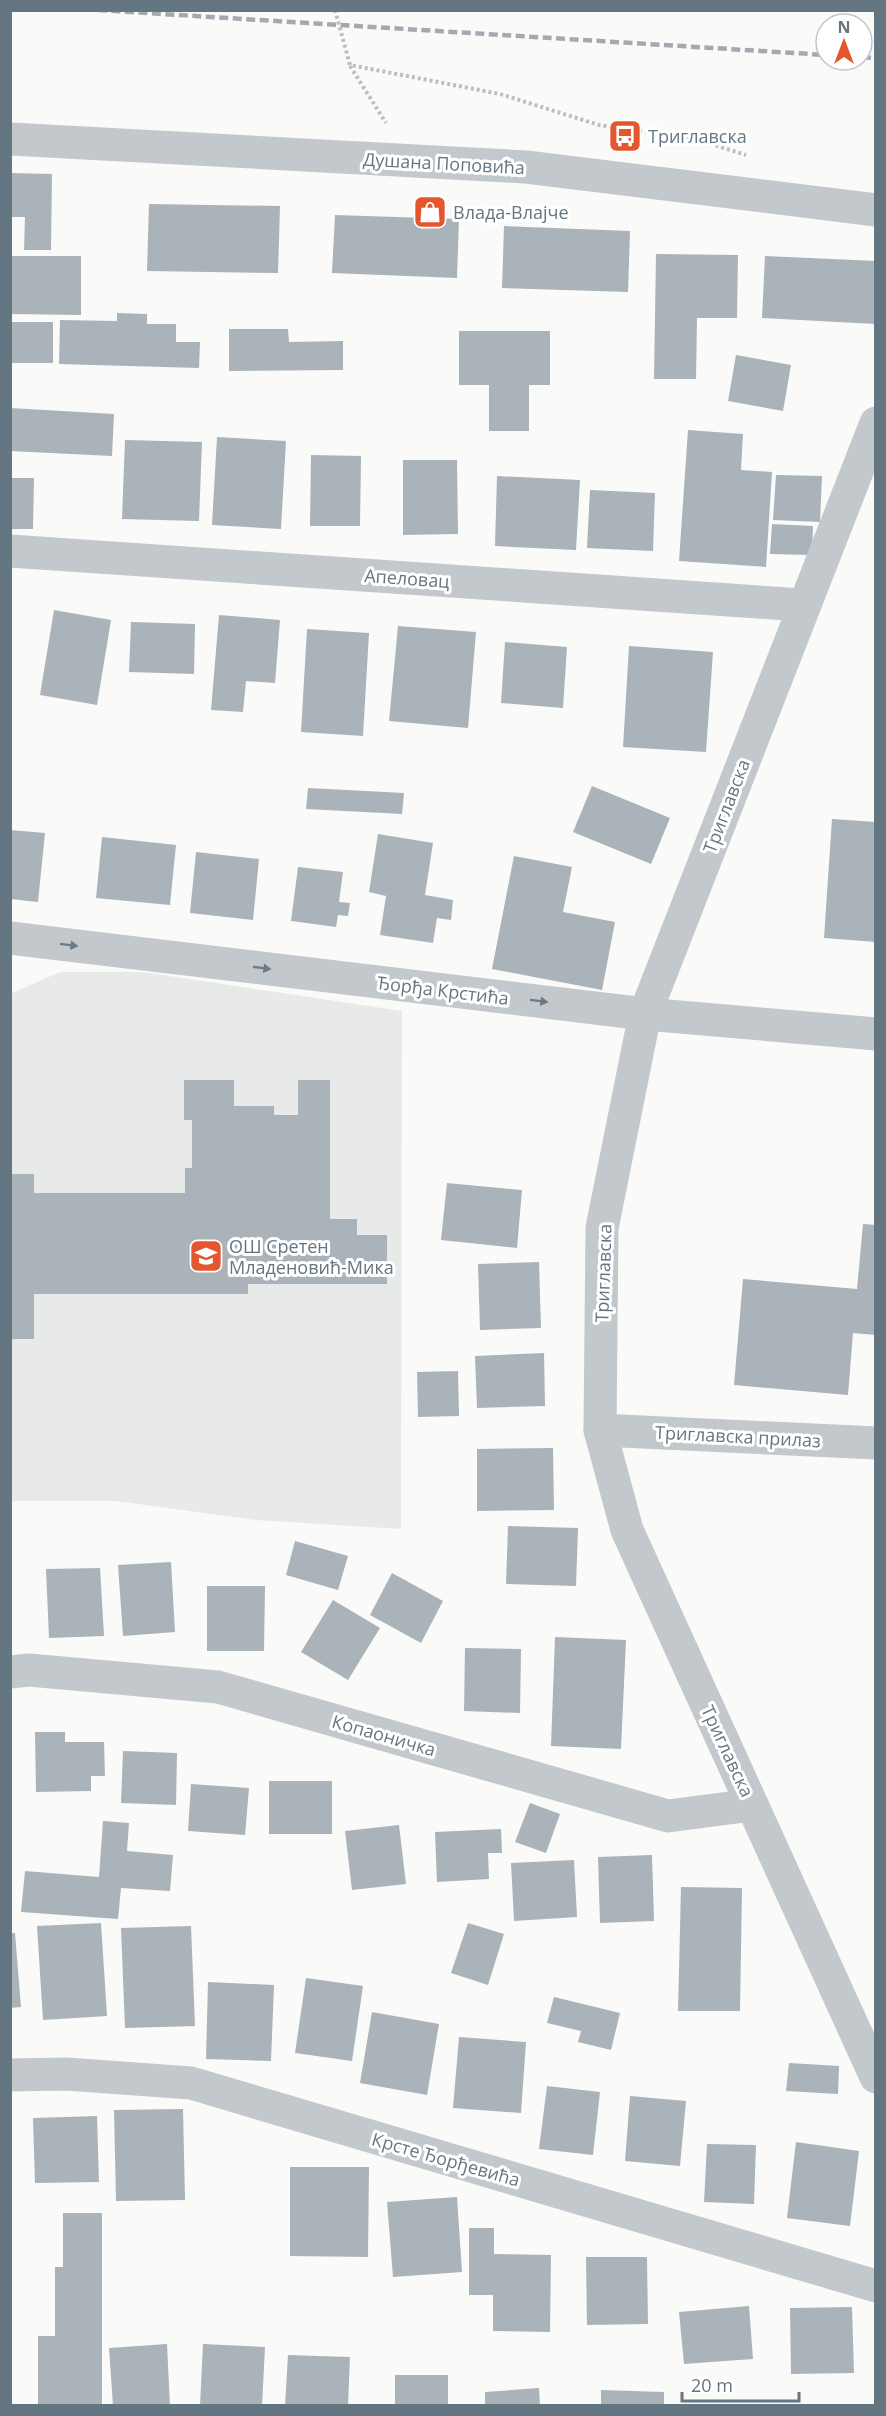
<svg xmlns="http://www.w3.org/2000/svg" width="886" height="2416" font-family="'Open Sans',sans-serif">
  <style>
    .built { fill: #e8e9e9 }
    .building { fill: #aab3b9 }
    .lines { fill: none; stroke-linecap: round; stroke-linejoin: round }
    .path { stroke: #bbbfc2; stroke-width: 4; stroke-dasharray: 3 3; stroke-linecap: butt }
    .minor { stroke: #c3c8cc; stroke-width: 33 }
    .rail { stroke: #a2aab0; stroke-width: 4.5; stroke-dasharray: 9 4.5; stroke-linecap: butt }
    .oneway { fill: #6a7a87 }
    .labels { text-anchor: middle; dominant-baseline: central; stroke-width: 6; stroke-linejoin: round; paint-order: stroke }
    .poi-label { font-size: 18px; fill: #657683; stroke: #fff; text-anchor: start }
    .street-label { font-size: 18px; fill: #657683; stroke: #fff }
  </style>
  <rect width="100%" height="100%" fill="#fafaf8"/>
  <!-- built -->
  <path class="built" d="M60,972H143L402,1011L401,1529L255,1520L116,1501H11L10,994Z"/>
  <!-- building -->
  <g class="building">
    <path d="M10,173L52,174L51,250H24L25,217H10Z"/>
    <path d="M149,204L280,206L278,273L147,271Z"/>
    <path d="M335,215L459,219L457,278L332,273Z"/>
    <path d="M504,226L630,231L628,292L502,288Z"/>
    <path d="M656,254L738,255L737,318H697L696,379H654Z"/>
    <path d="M10,256H81V315L10,314Z"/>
    <path d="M765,256L876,261V324L762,318Z"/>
    <path d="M117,313L147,314V324H176V342H200L199,368L59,364L60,320L117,321Z"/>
    <rect x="10" y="322" width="43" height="41"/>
    <path d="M229,329H288L289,342L343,341V370L229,371Z"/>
    <path d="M459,331H550V385H529V431H489V385H459Z"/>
    <path d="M736,355L791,365L783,411L728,401Z"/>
    <path d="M10,408L114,414L112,456L10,451Z"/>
    <path d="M688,430L743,434L741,470L772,472L766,567L679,561Z"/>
    <path d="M217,437L286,441L281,529L212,525Z"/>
    <path d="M125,440L202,442L199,521L122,519Z"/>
    <path d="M311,455L361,456L360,526H310Z"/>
    <path d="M403,460H457L458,534L403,535Z"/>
    <path d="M776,475L822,476L820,522L773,520Z"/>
    <path d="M497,476L580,480L576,550L495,546Z"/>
    <path d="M10,478H34L33,529H10Z"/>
    <path d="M590,490L655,493L653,551L587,548Z"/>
    <path d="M772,524L813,526L812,555L770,554Z"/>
    <path d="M54,610L111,620L97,705L40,695Z"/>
    <path d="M219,615L280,620L275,683L246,681L243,712L211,710Z"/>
    <path d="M131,622L195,624L194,674L129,672Z"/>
    <path d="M398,626L476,632L468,728L389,721Z"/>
    <path d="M307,629L369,633L363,736L301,732Z"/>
    <path d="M505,642L567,647L563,708L501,703Z"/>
    <path d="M629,646L713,652L706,752L623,747Z"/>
    <path d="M592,786L670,818L651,864L573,832Z"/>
    <path d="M308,788L404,793L402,814L306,809Z"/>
    <path d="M832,819L876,822V942L824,938Z"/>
    <path d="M10,830L45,833L38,902L10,899Z"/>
    <path d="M378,834L433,843L425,895L453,900L451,920L437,918L433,943L380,935L386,896L369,892Z"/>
    <path d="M102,837L176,845L170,905L96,898Z"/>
    <path d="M196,852L259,859L253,920L190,913Z"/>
    <path d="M514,856L572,867L563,912L615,922L602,990L492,969Z"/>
    <path d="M298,867L343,872L339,902L350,903L348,916L338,915L336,927L291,921Z"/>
    <path d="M184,1080H234V1106H274V1115H298V1080H330V1219H357V1235H387V1284H248V1294H34V1339H10V1174H34V1193H185V1168H192V1120H184Z"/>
    <path d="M447,1183L522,1190L517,1248L441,1240Z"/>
    <path d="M863,1224L876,1225V1335L853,1333L848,1395L734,1385L743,1279L857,1289Z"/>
    <path d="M539,1262L541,1328L480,1330L478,1264Z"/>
    <path d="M544,1353L545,1406L477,1408L475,1356Z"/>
    <path d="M458,1371L459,1416L418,1417L417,1372Z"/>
    <path d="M553,1448L554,1510L477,1511V1449Z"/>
    <path d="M508,1526L578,1528L576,1586L506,1584Z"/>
    <path d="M295,1541L348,1556L338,1590L286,1575Z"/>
    <path d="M171,1562L175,1632L123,1636L118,1565Z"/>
    <path d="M100,1568L104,1636L49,1638L46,1569Z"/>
    <path d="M392,1573L443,1601L421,1643L370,1615Z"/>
    <path d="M207,1586H265L264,1651H207Z"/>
    <path d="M333,1600L380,1628L348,1680L301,1652Z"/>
    <path d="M555,1637L626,1640L621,1749L551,1746Z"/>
    <path d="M465,1648L521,1649L520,1713L464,1711Z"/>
    <path d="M35,1732H65V1742H104L105,1776H91V1791L36,1792Z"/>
    <path d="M123,1751L177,1753L176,1805L121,1803Z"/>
    <rect x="269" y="1781" width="63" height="53"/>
    <path d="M191,1784L249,1788L245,1835L188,1831Z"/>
    <path d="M530,1803L560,1814L546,1853L515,1842Z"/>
    <path d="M103,1821L129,1823L127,1851L173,1855L170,1891L121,1888L118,1919L21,1912L25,1871L99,1877Z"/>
    <path d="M399,1825L406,1884L352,1890L345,1831Z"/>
    <path d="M501,1829L502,1853H488L489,1879L437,1882L435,1832Z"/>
    <path d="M652,1855L654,1921L600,1923L598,1857Z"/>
    <path d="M574,1860L577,1917L514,1921L511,1863Z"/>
    <path d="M681,1887L742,1888L740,2011H678Z"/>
    <path d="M101,1923L107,2016L43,2020L37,1926Z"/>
    <path d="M468,1923L504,1934L488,1985L451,1973Z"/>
    <path d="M191,1926L195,2026L125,2028L121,1928Z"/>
    <path d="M10,1933H15L21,2007L10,2008Z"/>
    <path d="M306,1978L363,1986L352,2061L295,2053Z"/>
    <path d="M208,1982L274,1985L271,2061L206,2059Z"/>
    <path d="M554,1997L620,2013L611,2050L578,2042L581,2031L547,2023Z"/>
    <path d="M372,2012L439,2024L427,2095L360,2083Z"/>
    <path d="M459,2037L526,2042L521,2113L453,2108Z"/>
    <path d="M789,2063L839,2066L838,2094L786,2091Z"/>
    <path d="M547,2086L600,2092L593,2155L539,2149Z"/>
    <path d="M630,2096L686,2101L680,2166L625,2161Z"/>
    <path d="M183,2109L185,2200L116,2201L114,2110Z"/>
    <path d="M97,2116L99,2182L35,2183L33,2118Z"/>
    <path d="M796,2142L859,2151L850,2226L787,2218Z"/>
    <path d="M707,2144L756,2145L754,2204L704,2202Z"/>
    <path d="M290,2167H369L368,2257L290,2256Z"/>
    <path d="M457,2197L462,2272L393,2277L387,2202Z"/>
    <path d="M63,2213H102V2406H38V2336H55V2267H63Z"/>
    <path d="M469,2228H494V2254L551,2255L550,2332L493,2331V2295H469Z"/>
    <path d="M586,2257H647L648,2324L587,2325Z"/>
    <path d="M749,2306L753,2359L684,2364L679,2312Z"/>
    <path d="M852,2307L854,2373L791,2374L790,2308Z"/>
    <path d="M167,2344L170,2406H113L109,2348Z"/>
    <path d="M203,2344L265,2347L262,2406H200Z"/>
    <path d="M288,2355L350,2357L348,2406H285Z"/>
    <rect x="395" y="2375" width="53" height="31"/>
    <path d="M539,2388L540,2406H485V2392Z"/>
    <path d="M601,2390L664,2392V2406H601Z"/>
  </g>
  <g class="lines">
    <!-- path -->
    <g class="path">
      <path d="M335,10L350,65L500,94L599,125L692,138L746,155"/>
      <path d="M350,66L386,123"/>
    </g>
    <!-- minor -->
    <g class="minor">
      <path d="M10,139L526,167L876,210"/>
      <path d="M876,423L645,1014L602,1228L600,1430L627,1530L876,2077"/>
      <path d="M10,551L803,605"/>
      <path d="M10,938L645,1014L876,1034"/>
      <path d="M600,1430L876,1443"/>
      <path d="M10,1672L29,1670L218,1687L668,1816L752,1805"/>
      <path d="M10,2075L66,2074L191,2083L876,2286"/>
    </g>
    <!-- rail -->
    <g class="rail">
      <path d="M98,10L826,55"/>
      <path d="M862,57L876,58"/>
    </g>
  </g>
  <!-- one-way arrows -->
  <defs><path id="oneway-solid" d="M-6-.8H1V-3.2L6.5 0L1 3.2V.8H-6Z" transform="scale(1.5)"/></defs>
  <g class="oneway">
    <use href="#oneway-solid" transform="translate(69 945) rotate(7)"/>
    <use href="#oneway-solid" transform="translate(262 968) rotate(7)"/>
    <use href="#oneway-solid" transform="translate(539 1001) rotate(7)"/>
  </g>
  <!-- icons -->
  <defs>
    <g id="bus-square" transform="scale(1.725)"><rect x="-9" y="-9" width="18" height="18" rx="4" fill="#e4572e" stroke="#fff"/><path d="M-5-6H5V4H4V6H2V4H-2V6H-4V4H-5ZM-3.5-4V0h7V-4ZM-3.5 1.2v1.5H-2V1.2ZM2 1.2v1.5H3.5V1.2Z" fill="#fff"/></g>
    <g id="shop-square" transform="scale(1.725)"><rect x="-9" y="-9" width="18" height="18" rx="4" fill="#e4572e" stroke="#fff"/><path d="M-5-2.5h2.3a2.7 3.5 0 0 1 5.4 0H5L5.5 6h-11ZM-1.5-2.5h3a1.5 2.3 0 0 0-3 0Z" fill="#fff"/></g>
    <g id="school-square" transform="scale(1.725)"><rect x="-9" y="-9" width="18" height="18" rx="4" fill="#e4572e" stroke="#fff"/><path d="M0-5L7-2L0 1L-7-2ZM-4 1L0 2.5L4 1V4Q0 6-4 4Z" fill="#fff"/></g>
  </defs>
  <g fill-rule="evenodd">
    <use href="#bus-square" x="625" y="136"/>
    <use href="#shop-square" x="430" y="212"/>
    <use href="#school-square" x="206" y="1256"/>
  </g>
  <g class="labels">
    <!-- poi labels -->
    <g class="poi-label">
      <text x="648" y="136">Триглавска</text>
      <text x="453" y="212">Влада-Влајче</text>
      <text x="229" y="1246">ОШ Сретен<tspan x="229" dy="21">Младеновић-Мика</tspan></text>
    </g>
    <!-- street labels -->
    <g class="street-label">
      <text transform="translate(444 163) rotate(3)">Душана Поповића</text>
      <text transform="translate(407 578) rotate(4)">Апеловац</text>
      <text transform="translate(726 806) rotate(-69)">Триглавска</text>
      <text transform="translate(443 990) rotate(7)">Ђорђа Крстића</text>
      <text transform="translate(603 1273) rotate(-88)">Триглавска</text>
      <text transform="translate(738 1436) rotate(3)">Триглавска прилаз</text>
      <text transform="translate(384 1735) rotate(16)">Копаоничка</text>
      <text transform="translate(728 1751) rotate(65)">Триглавска</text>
      <text transform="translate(446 2159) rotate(16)">Крсте Ђорђевића</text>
    </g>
  </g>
  <!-- border -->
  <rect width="886" height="2416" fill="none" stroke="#657683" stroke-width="24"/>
  <!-- north arrow -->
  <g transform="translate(844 42)"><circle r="28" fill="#ffffff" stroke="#c1c8cd" stroke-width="1.5"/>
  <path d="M0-4.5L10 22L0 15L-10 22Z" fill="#e4572e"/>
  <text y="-9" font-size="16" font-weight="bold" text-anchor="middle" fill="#657683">N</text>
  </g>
  <!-- scale -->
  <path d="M682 2392v9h117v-9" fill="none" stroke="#657683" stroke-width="3"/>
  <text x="691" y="2392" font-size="18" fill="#657683" stroke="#ffffff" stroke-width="4.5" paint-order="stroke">20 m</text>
</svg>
